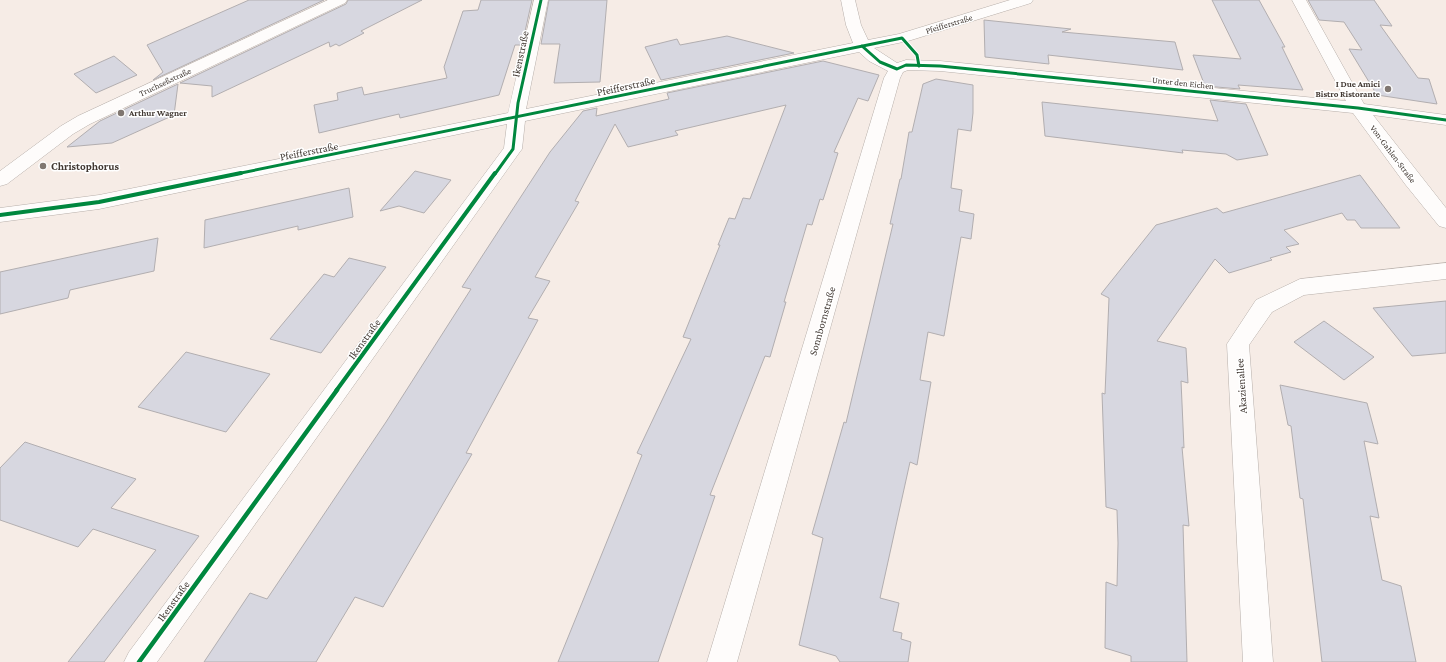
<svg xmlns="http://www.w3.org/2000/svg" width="1446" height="662" font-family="'Crimson Pro',serif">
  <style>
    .building { fill: #d7d7e0; stroke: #b2aeb0 }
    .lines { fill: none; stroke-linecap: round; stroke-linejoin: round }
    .street-casing { stroke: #b7afaa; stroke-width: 1 }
    .street { fill: #fefcfb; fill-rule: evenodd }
    .cycleway-far2-casing { stroke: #fff; stroke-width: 5 }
    .cycleway-far1-casing { stroke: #fff; stroke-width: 6 }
    .cycleway-casing { stroke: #fff; stroke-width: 7 }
    .cycleway-far2 { stroke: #00873e; stroke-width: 3 }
    .cycleway-far1 { stroke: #00873e; stroke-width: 4 }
    .cycleway { stroke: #00873e; stroke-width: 4.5 }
    .poi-dot { fill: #807771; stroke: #fff; stroke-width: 1.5 }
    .labels { text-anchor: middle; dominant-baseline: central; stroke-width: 3; stroke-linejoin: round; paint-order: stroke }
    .far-street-label { font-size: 9px; fill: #413832; stroke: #fff }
    .far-poi-label { font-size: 9px; font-weight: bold; fill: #413832; stroke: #fff; text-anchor: end }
    .street-label { font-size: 11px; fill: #413832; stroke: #fff }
    .poi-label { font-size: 11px; font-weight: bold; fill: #413832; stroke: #fff; text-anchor: start }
  </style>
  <rect width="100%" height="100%" fill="#f6ece6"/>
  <!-- building -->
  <g class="building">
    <path d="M249,0H324L153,80L163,72L147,45Z"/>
    <path d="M348,0H422L361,31L364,33L339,46L336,44L330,47L329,42L212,97V86L180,83L346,4Z"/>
    <path d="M481,0H532L522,45H515L499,95L400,118L399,114L319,133L314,105L338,100L337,93L362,87L364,95L447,78L444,67L463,11L478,10Z"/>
    <path d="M549,0H607L600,82L554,83L560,44H541Z"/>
    <path d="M1212,0H1259L1285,47H1282L1303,90L1238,85L1240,89L1205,86L1193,55L1241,59Z"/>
    <path d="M1308,0H1374L1392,26L1380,25L1418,78L1429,79L1437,104L1377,95L1349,49L1362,50L1344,22L1319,20Z"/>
    <path d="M984,20L1071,29L1062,32L1175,42L1183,70L1048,55L1049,64L985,57Z"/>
    <path d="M727,36L794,53L661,80L645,47L677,39L680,45Z"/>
    <path d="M114,56L137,75L96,93L74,74Z"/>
    <path d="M823,61L879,75L868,101L858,98L834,152L838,153L823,200L820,199L812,225L807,224L784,302H786L770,357L765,356L710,495L715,496L658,662H558L642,455L637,453L691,339L683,337L720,245H718L729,218L735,219L743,198L750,199L786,105L675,131L678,135L628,147L615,124L575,201L579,202L535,277L550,281L528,318L538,320L466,453L472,454L383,607L355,597L316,662H204L250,593L267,599L386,422L471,289L462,287L550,152L583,111L597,108L596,116L669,99L667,93Z"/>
    <path d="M936,79L973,85V113L971,131L958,129L951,188L962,190L959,211L974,214L971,239L961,237L944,336L928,332L920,380L931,382L917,465L910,462L880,598L899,603L893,631L902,633L901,639L911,642L908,662H840L836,656L799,645L823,538L812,534L844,422L846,423L893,224H890L900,179H901L909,132H912L923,84Z"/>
    <path d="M178,84L174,115L112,143L67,147L100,121Z"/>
    <path d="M1210,100L1246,104L1268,155L1237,160L1226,154L1182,150L1183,153L1045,136L1042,102L1218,121Z"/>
    <path d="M415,171L451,180L424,213L399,206L380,211Z"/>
    <path d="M1360,175L1400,228H1361L1355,220H1347L1342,213L1284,230L1299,244L1286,247L1291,252L1270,258L1272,260L1229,273L1215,259L1157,341L1186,348L1188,383L1181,381L1184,448L1182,447L1189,526L1183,525L1187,662H1131V656L1105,648L1106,582L1117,586L1118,543L1117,510L1106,507L1102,393L1105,394L1109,298L1101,294L1156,225L1217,208L1223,213Z"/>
    <path d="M349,188L353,217L298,230V226L204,248L205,220Z"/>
    <path d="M158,238L154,271L70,290L68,298L0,314V272Z"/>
    <path d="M349,258L386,267L321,353L270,339L324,274L334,277Z"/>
    <path d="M1446,301V353L1412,356L1373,308Z"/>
    <path d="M1324,321L1374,357L1344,380L1294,342Z"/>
    <path d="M186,352L270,374L226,432L138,407Z"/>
    <path d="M1280,385L1367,403L1378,444L1364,441L1379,518L1370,516L1382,580L1401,586L1416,662H1322L1303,499L1300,498L1291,426L1288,425Z"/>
    <path d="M25,442L136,479L111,508L199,536L104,662H68L156,550L93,529L78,547L0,520V468Z"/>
  </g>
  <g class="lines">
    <!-- street casing -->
    <g class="street-casing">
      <g id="street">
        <path d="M328,0H347L345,3L90,124L73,134L7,184L0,186V171L61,126L78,116Z"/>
        <path d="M534,0H548L526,109L853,43L846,25L841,0H855L861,25L868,40L899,34L1010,0H1033L1031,3L908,41L874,48L897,63L906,60L940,61L1346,101L1292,0H1306L1364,104L1446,115V125L1373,115L1446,208V228L1439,226L1405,184L1353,113L940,71L908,70L903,72L900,78L737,662H707L884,78L888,71L869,61L859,52L525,121L522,149L519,153L157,662H124L129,652L504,148L507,124L99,209L0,222V208L99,195L508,113Z"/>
        <path d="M1446,263V279L1304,295L1272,312L1249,345L1273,662H1243L1227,344L1256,300L1300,279Z"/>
      </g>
    </g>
    <!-- street -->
    <use href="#street" class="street"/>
    <!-- cycleway-far2 casing -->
    <g class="cycleway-far2-casing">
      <g id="cycleway-far2">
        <path d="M862,46L880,62L897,69L906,65L940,66L1358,108L1446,120"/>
        <path d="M236,174L902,38L917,55L919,66"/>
        <path d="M495,174L513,149L518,103L541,0"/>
      </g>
    </g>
    <!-- cycleway-far1 casing -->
    <g class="cycleway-far1-casing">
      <g id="cycleway-far1">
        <path d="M0,215L99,202L241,173"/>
        <path d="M336,391L495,173"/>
      </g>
    </g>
    <!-- cycleway casing -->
    <g class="cycleway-casing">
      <path id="cycleway" d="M139,662L337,390"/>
    </g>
    <!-- cycleway-far2 -->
    <use href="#cycleway-far2" class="cycleway-far2"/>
    <!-- cycleway-far1 -->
    <use href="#cycleway-far1" class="cycleway-far1"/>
    <!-- cycleway -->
    <use href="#cycleway" class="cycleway"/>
  </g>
  <!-- markers -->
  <g class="poi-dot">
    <circle cx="1388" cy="89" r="4"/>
    <circle cx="121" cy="113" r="4"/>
    <circle cx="43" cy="166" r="4"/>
  </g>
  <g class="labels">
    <!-- far-street labels -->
    <g class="far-street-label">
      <text transform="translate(949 24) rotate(-17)">Pfeifferstraße</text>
      <text transform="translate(165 82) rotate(-25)">Truchseßstraße</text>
      <text transform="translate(1183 83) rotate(6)">Unter den Eichen</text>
      <text transform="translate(1393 154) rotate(53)">Von-Gahlen-Straße</text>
    </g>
    <!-- far-poi labels -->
    <g class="far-poi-label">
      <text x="1380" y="84">I Due Amici<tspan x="1380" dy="10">Bistro Ristorante</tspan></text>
      <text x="129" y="113" text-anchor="start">Arthur Wagner</text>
    </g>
    <!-- street labels -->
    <g class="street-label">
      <text transform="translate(520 54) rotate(-78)">Ikenstraße</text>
      <text transform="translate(626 86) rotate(-12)">Pfeifferstraße</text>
      <text transform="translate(309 151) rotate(-11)">Pfeifferstraße</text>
      <text transform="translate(822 321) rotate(-74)">Sonnbornstraße</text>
      <text transform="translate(364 339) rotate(-54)">Ikenstraße</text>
      <text transform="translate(1241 386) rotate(-94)">Akazienallee</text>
      <text transform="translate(173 601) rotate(-54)">Ikenstraße</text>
    </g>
    <!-- poi labels -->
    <g class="poi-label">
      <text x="51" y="166">Christophorus</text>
    </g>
  </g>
</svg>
